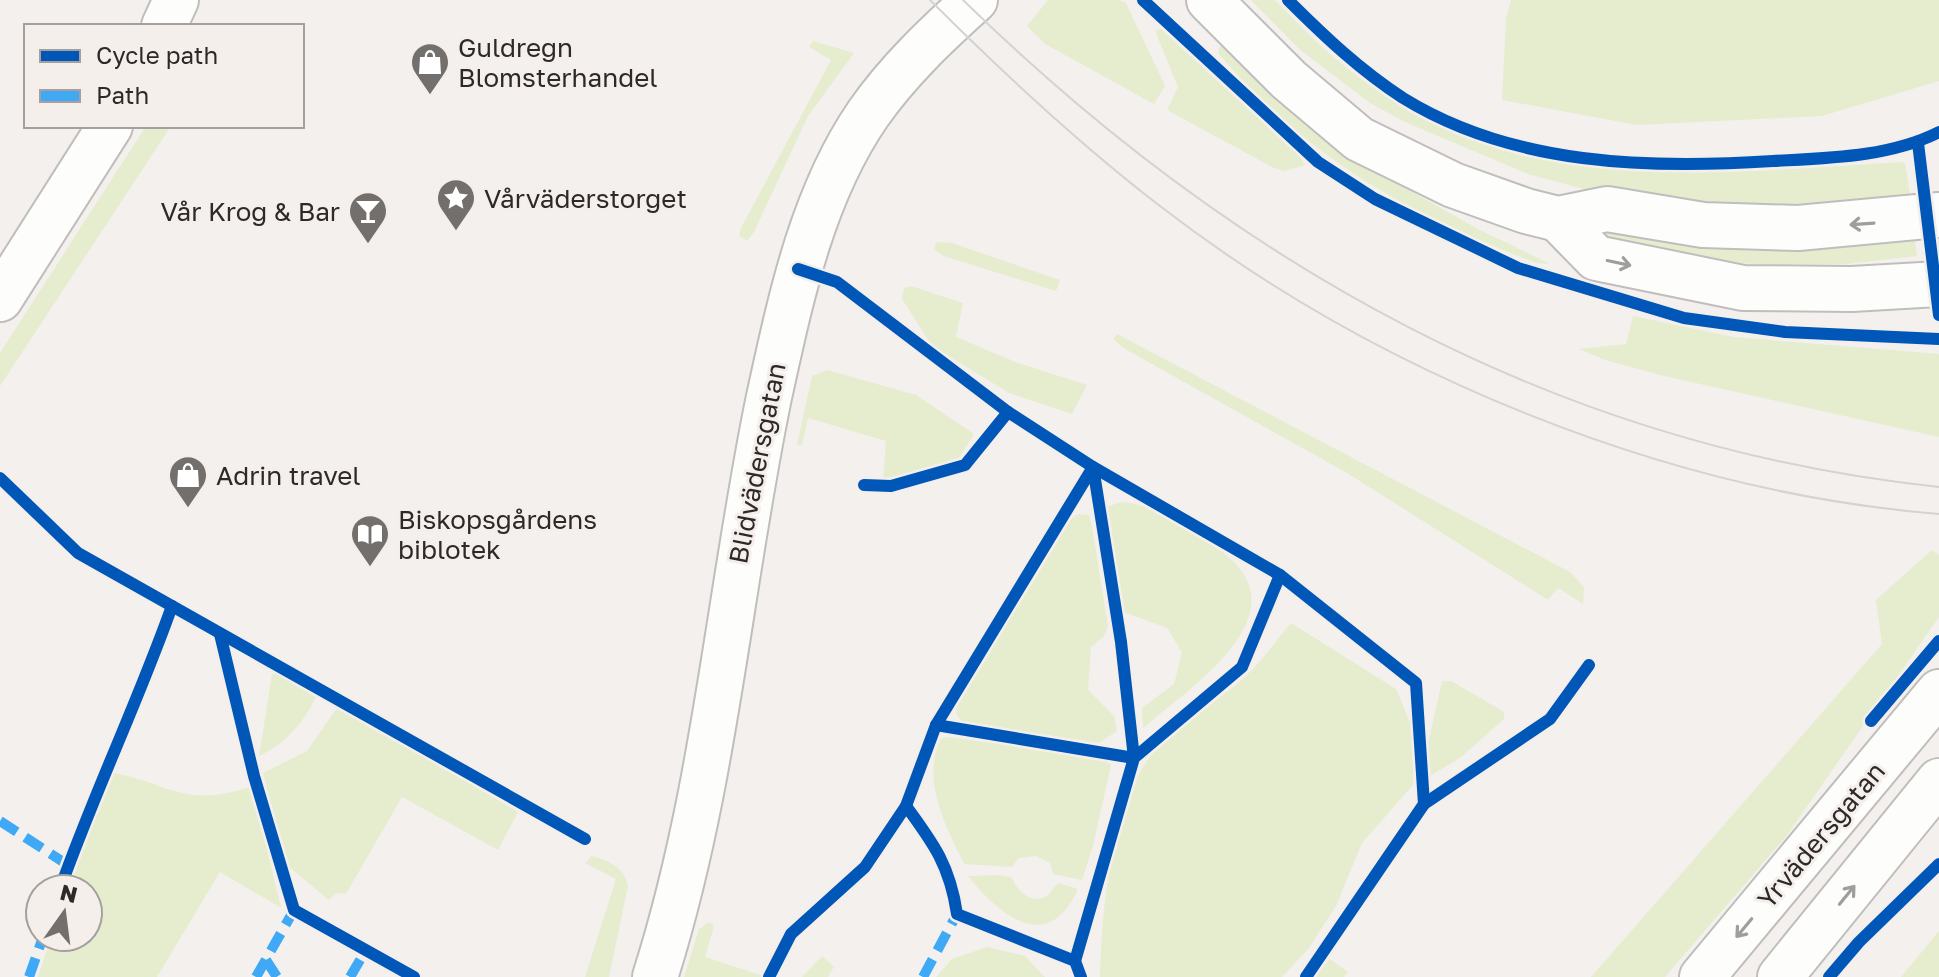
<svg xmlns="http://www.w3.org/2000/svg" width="1939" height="977" font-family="'Golos Text',sans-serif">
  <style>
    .green { fill: #e6edcf }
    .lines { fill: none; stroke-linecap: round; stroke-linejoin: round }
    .minor-casing { stroke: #c0bebc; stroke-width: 48 }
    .tertiary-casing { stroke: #c0bebc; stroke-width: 48 }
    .minor { stroke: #fdfdfc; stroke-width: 44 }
    .tertiary { stroke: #fdfdfc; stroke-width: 44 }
    .tram { stroke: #d4d2d2; stroke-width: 2 }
    .quiet { stroke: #3fa9f5; stroke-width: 10; stroke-dasharray: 20 10; stroke-linecap: butt }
    .cycleway-casing { stroke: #f5efec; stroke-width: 17 }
    .cycleway { stroke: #0057b8; stroke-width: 12 }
    .oneway { stroke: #9f9e9d }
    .labels { text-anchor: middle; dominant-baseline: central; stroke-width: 6; stroke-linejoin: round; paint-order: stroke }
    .poi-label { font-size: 26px; fill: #2c2928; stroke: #f5efec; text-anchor: start }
    .street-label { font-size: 26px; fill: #2c2928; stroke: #f5efec }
  </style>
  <rect width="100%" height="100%" fill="#f3f0ee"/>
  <!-- green -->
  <g class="green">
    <path d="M1048,0H1118L1126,3L1165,86L1154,104L1045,44L1027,26Z"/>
    <path d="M1251,0H1275C1295,20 1314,41 1336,59C1506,201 1700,174 1902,162L1905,164L1912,206L1767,215L1598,193L1528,174L1405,122L1370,103L1299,49Z"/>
    <path d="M1511,0H1939V81L1822,116L1637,125L1502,100L1506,18Z"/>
    <path d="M1161,29L1300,157L1305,165L1285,171L1274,168L1167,110L1178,87L1157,36L1156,30Z"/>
    <path d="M813,41L854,53L808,116L754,232L747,241L739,236L741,228L831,60L809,47Z"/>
    <path d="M1220,45L1347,155L1478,229L1550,264L1536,263C1406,213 1310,160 1218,53Z"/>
    <path d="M146,126H171L0,386V353Z"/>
    <path d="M1585,216L1914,232L1917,256L1845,264H1754L1702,260L1580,235Z"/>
    <path d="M936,242L952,243L1060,280L1056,291L944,256L934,250Z"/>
    <path d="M911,286L963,303L956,337L1018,363L1087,385L1072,414L1009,393L932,346L902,299L904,288Z"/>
    <path d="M1633,316L1734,337L1939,354V437L1664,376L1605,360L1579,349L1626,344Z"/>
    <path d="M1117,334L1570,572L1584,587L1583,604L1558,588L1548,600L1347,473L1125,349L1113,339Z"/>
    <path d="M827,370L916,395L974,434L955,464L883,479L886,441L808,418L802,445H797L812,376Z"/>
    <path d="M1120,502C1152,503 1177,524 1204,540C1316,603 1202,679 1143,728L1142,708L1174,684L1182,652L1167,628L1121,611L1105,513L1107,507Z"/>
    <path d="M1079,514L1089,515L1092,526L1108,627L1104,636L1091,647L1088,690L1114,716L1117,731L1099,743L962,722C952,711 957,703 962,690L1057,536L1069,520Z"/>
    <path d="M1932,550L1939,555V617L1787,835L1665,977H1591L1882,644L1876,600Z"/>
    <path d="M1291,623L1396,689L1415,734L1413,785L1362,843L1336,906L1309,948L1282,977H1100C1102,911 1111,792 1161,744C1184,721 1213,704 1238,683C1258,667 1274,643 1291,623Z"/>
    <path d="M279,672L318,693C304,722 289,741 259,756L272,674Z"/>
    <path d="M1442,681H1451L1504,712V719L1460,758L1425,779V757Z"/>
    <path d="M339,705L518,812L498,850L402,797L346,894L336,893L329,900L288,866L263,773L307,751Z"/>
    <path d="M948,737L1103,758L1111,765L1093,846L1082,880L1053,874L1050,863L1036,856L1019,858L1012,867L964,864C947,828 920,780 941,739Z"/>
    <path d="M109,772C168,782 185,810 252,786L281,908L220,872L157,977H38L51,937H88V889H67Z"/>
    <path d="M592,856C608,860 625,868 628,886L609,977H585L616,879L585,863Z"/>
    <path d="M998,875L1012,877C1016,891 1035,908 1050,893C1053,889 1055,885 1059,883L1078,889C1048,956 1000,916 968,876Z"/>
    <path d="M709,922L714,926L705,957L766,977H684L699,929Z"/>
    <path d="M1939,931V977H1901Z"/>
    <path d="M987,947L1025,956L1045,977H936L952,959Z"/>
    <path d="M822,956L834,967L828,977H802Z"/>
    <path d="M1330,959L1348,972L1344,977H1314Z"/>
  </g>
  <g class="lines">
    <!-- minor casing -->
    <g class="minor-casing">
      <g id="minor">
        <path d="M1209,0L1289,80L1359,139L1453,185L1526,211L1558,219L1607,209L1703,225L1798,228L1939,215"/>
        <path d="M164,26L176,0"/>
        <path d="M1558,219L1596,258L1743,288L1852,289L1939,284"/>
        <path d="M0,299L110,126"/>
        <path d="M655,977C715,789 729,590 769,397C790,302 811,197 868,114C898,71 936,35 975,0"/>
      </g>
    </g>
    <!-- tertiary casing -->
    <g class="tertiary-casing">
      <g id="tertiary">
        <path d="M1702,977L1939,692"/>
        <path d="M1780,977L1939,781"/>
      </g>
    </g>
    <!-- minor -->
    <use href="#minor" class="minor"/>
    <!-- tertiary -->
    <use href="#tertiary" class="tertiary"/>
    <!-- tram -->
    <g class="tram">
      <path d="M930,0C1003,73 1078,143 1160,206C1376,373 1666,492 1939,514"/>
      <path d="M963,0C1234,265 1558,447 1939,487"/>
    </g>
    <!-- quiet -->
    <g class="quiet">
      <path d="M0,821L68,865"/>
      <path d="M266,960L277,977"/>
      <path d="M29,977L43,937"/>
      <path d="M256,977L294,910"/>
      <path d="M350,977L366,950"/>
      <path d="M923,977L957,914"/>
    </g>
    <!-- cycleway casing -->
    <g class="cycleway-casing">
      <g id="cycleway">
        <path d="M1143,0L1318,162L1375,199L1518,268L1684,318L1785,332L1939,339"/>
        <path d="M1288,0C1324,36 1360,70 1403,98C1513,166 1649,169 1773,161C1828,158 1890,157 1939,132"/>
        <path d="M1918,143L1939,315"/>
        <path d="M798,269L837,282L1008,412L1093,467L1121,642L1134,758L936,725"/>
        <path d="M0,478L78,553L585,839"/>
        <path d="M864,485L891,486L965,465L1008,412"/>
        <path d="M220,634L254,776L294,910L414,977"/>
        <path d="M1871,721L1939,641"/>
        <path d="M1424,804L1550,719L1589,665"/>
        <path d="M906,806C934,844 950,866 957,914L1075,961L1081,977"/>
        <path d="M60,889C94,793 138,702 172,606"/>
        <path d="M1075,961L1134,758L1242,667L1280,575"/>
        <path d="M769,977L791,934L865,867L906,806L936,725L1093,467L1280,575L1416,683L1424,804L1306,977"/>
        <path d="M1829,977L1859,942L1939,864"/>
      </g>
    </g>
    <!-- cycleway -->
    <use href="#cycleway" class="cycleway"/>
  </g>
  <!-- one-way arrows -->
  <defs><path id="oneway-shaft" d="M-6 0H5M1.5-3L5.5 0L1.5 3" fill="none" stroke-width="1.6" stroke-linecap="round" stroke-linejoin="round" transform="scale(2)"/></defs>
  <g class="oneway">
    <use href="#oneway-shaft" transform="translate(1862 224) rotate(176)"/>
    <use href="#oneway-shaft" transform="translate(1619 263) rotate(12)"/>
    <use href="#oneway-shaft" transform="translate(1847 895) rotate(-51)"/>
    <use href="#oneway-shaft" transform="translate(1744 928) rotate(130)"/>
  </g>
  <!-- icons -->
  <defs>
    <g id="shop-pin" transform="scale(2)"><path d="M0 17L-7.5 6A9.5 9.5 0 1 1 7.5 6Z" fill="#726f6d" stroke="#f5efec"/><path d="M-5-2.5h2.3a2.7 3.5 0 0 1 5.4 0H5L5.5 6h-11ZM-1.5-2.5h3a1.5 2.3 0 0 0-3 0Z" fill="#fff"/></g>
    <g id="sight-pin" transform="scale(2)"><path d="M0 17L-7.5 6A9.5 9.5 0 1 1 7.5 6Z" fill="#726f6d" stroke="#f5efec"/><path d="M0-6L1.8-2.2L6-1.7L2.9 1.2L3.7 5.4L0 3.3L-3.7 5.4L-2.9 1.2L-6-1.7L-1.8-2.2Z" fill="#fff"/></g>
    <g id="bar-pin" transform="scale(2)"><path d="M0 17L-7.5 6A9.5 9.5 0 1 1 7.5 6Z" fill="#726f6d" stroke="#f5efec"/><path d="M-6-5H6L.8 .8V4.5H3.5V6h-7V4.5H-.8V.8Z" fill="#fff"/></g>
    <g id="library-pin" transform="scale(2)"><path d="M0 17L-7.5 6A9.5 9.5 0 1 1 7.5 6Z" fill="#726f6d" stroke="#f5efec"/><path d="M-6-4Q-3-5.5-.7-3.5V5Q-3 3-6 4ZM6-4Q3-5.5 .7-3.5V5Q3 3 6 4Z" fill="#fff"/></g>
  </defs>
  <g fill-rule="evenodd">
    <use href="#shop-pin" x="430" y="62"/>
    <use href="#sight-pin" x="456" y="198"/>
    <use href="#bar-pin" x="368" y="211"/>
    <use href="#shop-pin" x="188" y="475"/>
    <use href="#library-pin" x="370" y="534"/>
  </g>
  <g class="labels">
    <!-- poi labels -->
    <g class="poi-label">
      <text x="458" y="47">Guldregn<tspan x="458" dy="30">Blomsterhandel</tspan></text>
      <text x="484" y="198">Vårväderstorget</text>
      <text x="340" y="211" text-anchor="end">Vår Krog &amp; Bar</text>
      <text x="216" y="475">Adrin travel</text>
      <text x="398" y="519">Biskopsgårdens<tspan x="398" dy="30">biblotek</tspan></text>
    </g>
    <!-- street labels -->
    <g class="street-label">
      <text transform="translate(757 463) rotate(-79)">Blidvädersgatan</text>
      <text transform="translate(1821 835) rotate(-50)">Yrvädersgatan</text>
    </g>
  </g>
  <!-- legend -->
  <rect x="24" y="24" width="280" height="104" fill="#f5efec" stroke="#a5a09e" stroke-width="2"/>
  <rect x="40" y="50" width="40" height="12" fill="#0057b8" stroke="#a5a09e" stroke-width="2"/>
  <text x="96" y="64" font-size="24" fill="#2c2928">Cycle path</text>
  <rect x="40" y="90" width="40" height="12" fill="#3fa9f5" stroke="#a5a09e" stroke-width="2"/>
  <text x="96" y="104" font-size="24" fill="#2c2928">Path</text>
  <!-- north arrow -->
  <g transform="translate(64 913) rotate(14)"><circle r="38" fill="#f5efec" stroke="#a5a09e" stroke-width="2"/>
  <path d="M0-6L14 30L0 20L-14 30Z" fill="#726f6d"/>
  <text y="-12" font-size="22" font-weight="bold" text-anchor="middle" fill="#2c2928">N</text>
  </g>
</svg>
